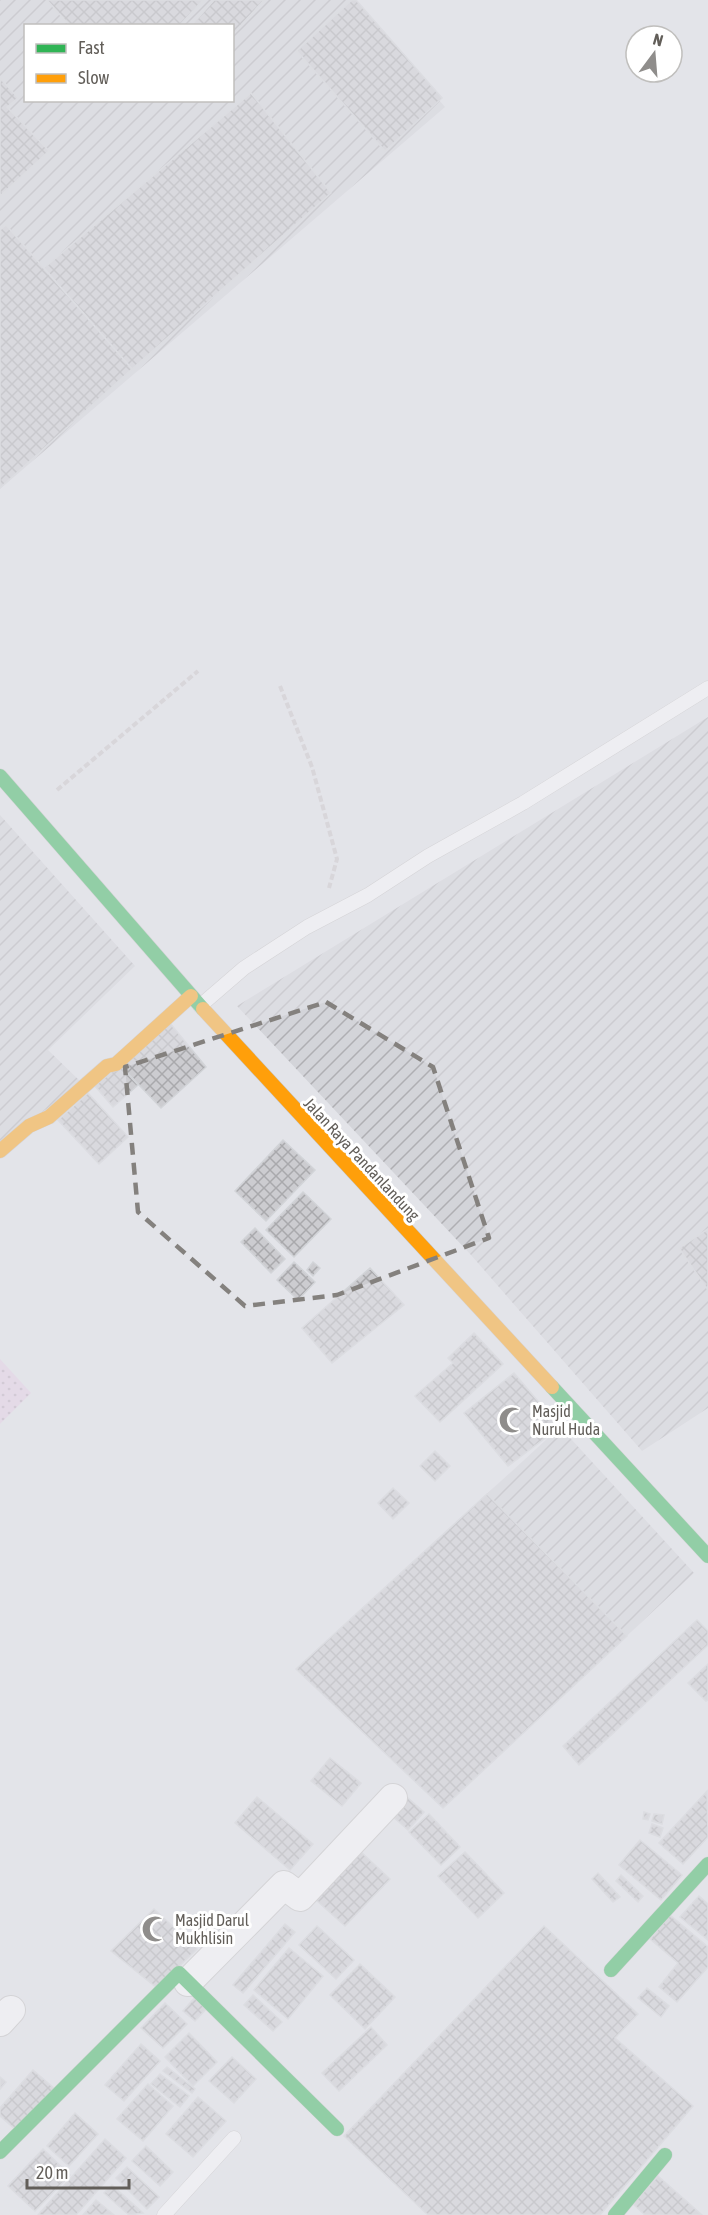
<svg xmlns="http://www.w3.org/2000/svg" width="708" height="2215" font-family="'Asap Condensed',sans-serif">
  <style>
    .industrial { fill: url(#industrial-furrows); fill-rule: evenodd }
    .grass { fill: url(#grass-dots) }
    .building { fill: url(#building-cross-hatch); stroke: #d2d4d8; stroke-width: 1.5 }
    .lines { fill: none; stroke-linecap: round; stroke-linejoin: round }
    .lane-casing { stroke: #c2c1c1; stroke-width: 15 }
    .street-casing { stroke: #c2c1c1; stroke-width: 30 }
    .fast-casing { stroke: #c2c1c0; stroke-width: 15 }
    .slow-casing { stroke: #c2c1c0; stroke-width: 15 }
    .path { stroke: #cac5c7; stroke-width: 4; stroke-dasharray: 6 3; stroke-linecap: butt }
    .lane { stroke: #fbfbfc; stroke-width: 14 }
    .street { stroke: #fbfbfc; stroke-width: 28 }
    .fast { stroke: #30b455; stroke-width: 14 }
    .slow { stroke: #ff9f0a; stroke-width: 14 }
    .marked { fill: none; stroke: #84817e; stroke-width: 4.5; stroke-dasharray: 12 8; stroke-linejoin: round }
    .labels { text-anchor: middle; dominant-baseline: central; stroke-width: 6; stroke-linejoin: round; paint-order: stroke }
    .street-label { font-size: 16px; fill: #625e59; stroke: #fff }
    .poi-label { font-size: 16px; fill: #625e59; stroke: #fff; text-anchor: start }
  </style>
  <defs>
    <pattern id="industrial-furrows" width="10" height="10" patternUnits="userSpaceOnUse" patternTransform="scale(1.5)"><rect width="10" height="10" fill="#d3d4d9"/><path d="M-1 1l2-2M0 10L10 0M9 11l2-2" fill="none" stroke="#afafb3"/></pattern>
    <pattern id="grass-dots" width="8" height="8" patternUnits="userSpaceOnUse" patternTransform="scale(1.5)"><rect width="8" height="8" fill="#e4cee5"/><path d="M2 2h.1M6 6h.1" fill="none" stroke="#bcaabd" stroke-width="1.8" stroke-linecap="round"/></pattern>
    <pattern id="building-cross-hatch" width="8" height="8" patternUnits="userSpaceOnUse" patternTransform="scale(1.5)"><rect width="8" height="8" fill="#ccccd0"/><path d="M0 0l8 8M0 8l8-8" fill="none" stroke="#a9a9ac"/></pattern>
  </defs>
  <rect width="100%" height="100%" fill="#e3e4e9"/>
  <!-- industrial -->
  <g class="industrial">
    <path d="M0,0H353L445,107L0,489ZM26,26H232V100H26Z"/>
    <path d="M708,717V1408L642,1451L471,1255L237,1006Z"/>
    <path d="M0,815L135,966L48,1050L82,1083L0,1143Z"/>
    <path d="M560,1427L694,1573L443,1808L296,1669Z"/>
  </g>
  <!-- grass -->
  <path class="grass" d="M0,1359L31,1393L0,1424Z"/>
  <!-- building -->
  <g class="building">
    <path d="M47,0H203L179,26H70Z"/>
    <path d="M214,0H264L232,35V26H191Z"/>
    <path d="M352,0H356L442,98L385,151L297,51Z"/>
    <path d="M0,78L18,98L7,107L49,151L0,196Z"/>
    <path d="M251,93L331,193L132,369L44,268Z"/>
    <path d="M6,225L132,369L0,488V230Z"/>
    <path d="M169,1022L206,1067L161,1108L120,1065Z"/>
    <path d="M120,1065L138,1085L113,1107L95,1086Z"/>
    <path d="M88,1093L128,1137L99,1164L58,1120Z"/>
    <path d="M283,1140L315,1170L266,1221L235,1191Z"/>
    <path d="M303,1192L331,1219L294,1257L266,1230Z"/>
    <path d="M255,1228L285,1259L271,1273L241,1242Z"/>
    <path d="M708,1229V1290L679,1248Z"/>
    <path d="M294,1262L315,1282L298,1300L277,1280Z"/>
    <path d="M313,1262L320,1268L313,1276L307,1270Z"/>
    <path d="M370,1268L404,1305L332,1363L302,1328Z"/>
    <path d="M474,1333L503,1364L440,1422L415,1396L453,1363L448,1358Z"/>
    <path d="M514,1373L560,1427L508,1466L464,1413Z"/>
    <path d="M435,1451L450,1466L435,1481L420,1466Z"/>
    <path d="M393,1488L409,1503L393,1519L378,1503Z"/>
    <path d="M487,1494L627,1636L443,1808L296,1669Z"/>
    <path d="M697,1620L708,1631V1645L579,1765L563,1746Z"/>
    <path d="M708,1664V1700L706,1701L688,1683Z"/>
    <path d="M330,1758L361,1783L342,1806L311,1781Z"/>
    <path d="M707,1791L708,1837L683,1864L659,1843Z"/>
    <path d="M257,1797L313,1844L290,1870L235,1823Z"/>
    <path d="M408,1798L424,1812L408,1830L392,1816Z"/>
    <path d="M644,1812L650,1814L648,1820L643,1819Z"/>
    <path d="M429,1814L460,1847L441,1865L409,1832Z"/>
    <path d="M654,1814L664,1815L662,1824L652,1821Z"/>
    <path d="M652,1824L663,1828L660,1837L649,1833Z"/>
    <path d="M640,1840L682,1875L661,1900L619,1865Z"/>
    <path d="M361,1852L390,1879L345,1926L316,1900Z"/>
    <path d="M465,1852L504,1893L478,1918L438,1876Z"/>
    <path d="M598,1873L620,1897L613,1902L592,1879Z"/>
    <path d="M621,1875L643,1896L638,1902L616,1881Z"/>
    <path d="M699,1896L708,1904V1940L680,1917Z"/>
    <path d="M154,1909L197,1949L157,1988L111,1951Z"/>
    <path d="M670,1915L708,1947V1967L677,2002L659,1987L678,1963L650,1939Z"/>
    <path d="M285,1924L295,1932L243,1993L233,1985Z"/>
    <path d="M317,1926L354,1960L336,1979L299,1945Z"/>
    <path d="M544,1926L638,2014L615,2038L693,2106L600,2215H428L344,2136Z"/>
    <path d="M289,1948L323,1976L288,2019L254,1990Z"/>
    <path d="M360,1964L395,1997L365,2029L330,1995Z"/>
    <path d="M647,1988L669,2006L661,2017L638,1998Z"/>
    <path d="M197,1995L209,2006L195,2021L183,2011Z"/>
    <path d="M253,1995L282,2022L273,2031L244,2005Z"/>
    <path d="M165,2003L187,2024L163,2048L141,2028Z"/>
    <path d="M371,2027L387,2045L339,2091L322,2073Z"/>
    <path d="M189,2033L217,2062L193,2086L165,2057Z"/>
    <path d="M141,2044L160,2061L124,2101L105,2085Z"/>
    <path d="M232,2057L256,2079L234,2103L209,2081Z"/>
    <path d="M167,2067L195,2089L192,2093L163,2071Z"/>
    <path d="M33,2070L55,2089L17,2131L0,2116V2108Z"/>
    <path d="M160,2074L189,2096L180,2107L151,2084Z"/>
    <path d="M0,2077L6,2082L0,2089Z"/>
    <path d="M148,2084L173,2106L143,2141L117,2119Z"/>
    <path d="M198,2097L226,2121L193,2157L166,2134Z"/>
    <path d="M75,2113L98,2134L69,2166L47,2146Z"/>
    <path d="M105,2139L126,2158L76,2215H38Z"/>
    <path d="M146,2146L173,2172L160,2186L132,2161Z"/>
    <path d="M43,2149L70,2175L35,2211L8,2186Z"/>
    <path d="M127,2167L159,2197L147,2209L116,2178Z"/>
    <path d="M658,2176L702,2215H645L633,2204Z"/>
    <path d="M112,2185L143,2213L129,2215L104,2193Z"/>
    <path d="M96,2200L114,2215H83Z"/>
  </g>
  <g class="lines">
    <!-- lane casing -->
    <g class="lane-casing">
      <g id="lane">
        <path d="M200,1006L244,968L307,927L368,895L428,856L523,803L708,688"/>
        <path d="M164,2215L234,2138"/>
      </g>
    </g>
    <!-- street casing -->
    <g class="street-casing">
      <g id="street">
        <path d="M188,1982L284,1885L300,1897L393,1798"/>
        <path d="M0,2022L11,2010"/>
      </g>
    </g>
    <!-- fast casing -->
    <g class="fast-casing">
      <g id="fast">
        <path d="M0,776L203,1009"/>
        <path d="M552,1387L708,1556"/>
        <path d="M611,1970L708,1864"/>
        <path d="M0,2152L179,1973L337,2129"/>
        <path d="M615,2215L665,2155"/>
      </g>
    </g>
    <!-- slow casing -->
    <g class="slow-casing">
      <g id="slow">
        <path d="M203,1009L552,1387"/>
        <path d="M0,1151L29,1126L49,1117L107,1066L116,1064L191,996"/>
      </g>
    </g>
    <!-- path -->
    <g class="path">
      <path d="M280,686L312,767L337,859L329,888"/>
      <path d="M57,790L198,671"/>
    </g>
    <!-- lane -->
    <use href="#lane" class="lane"/>
    <!-- street -->
    <use href="#street" class="street"/>
    <!-- fast -->
    <use href="#fast" class="fast"/>
    <!-- slow -->
    <use href="#slow" class="slow"/>
  </g>
  <!-- marked area -->
  <path d="M0 0H708V2215H0ZM326,1002L433,1067L489,1238L337,1295L245,1306L138,1212L125,1067Z" fill="#e3e4e9" fill-opacity=".55" fill-rule="evenodd"/>
  <path class="marked" d="M326,1002L433,1067L489,1238L337,1295L245,1306L138,1212L125,1067Z"/>
  <!-- icons -->
  <defs>
    <g id="mosque-bare" transform="scale(2.07)"><path d="M3.5-4.9A6 6 0 1 0 3.5 4.9A5 5 0 1 1 3.5-4.9Z" fill="#8f8d8b" stroke="#fff" stroke-width="2.5" paint-order="stroke"/></g>
  </defs>
  <g fill-rule="evenodd">
    <use href="#mosque-bare" x="512" y="1420"/>
    <use href="#mosque-bare" x="155" y="1929"/>
  </g>
  <g class="labels">
    <!-- street labels -->
    <g class="street-label">
      <text transform="translate(362 1159) rotate(47)">Jalan Raya Pandanlandung</text>
    </g>
    <!-- poi labels -->
    <g class="poi-label">
      <text x="532" y="1411">Masjid<tspan x="532" dy="18">Nurul Huda</tspan></text>
      <text x="175" y="1920">Masjid Darul<tspan x="175" dy="18">Mukhlisin</tspan></text>
    </g>
  </g>
  <!-- legend -->
  <rect x="24" y="24" width="210" height="78" fill="#ffffff" stroke="#c0bfbd" stroke-width="1.5"/>
  <rect x="36" y="44" width="30" height="9" fill="#30b455" stroke="#c0bfbd" stroke-width="1.5"/>
  <text x="78" y="54" font-size="18" fill="#625e59">Fast</text>
  <rect x="36" y="74" width="30" height="9" fill="#ff9f0a" stroke="#c0bfbd" stroke-width="1.5"/>
  <text x="78" y="84" font-size="18" fill="#625e59">Slow</text>
  <!-- north arrow -->
  <g transform="translate(654 54) rotate(16)"><circle r="28" fill="#ffffff" stroke="#c0bfbd" stroke-width="1.5"/>
  <path d="M0-4.5L10 22L0 15L-10 22Z" fill="#8f8d8b"/>
  <text y="-9" font-size="16" font-weight="bold" text-anchor="middle" fill="#625e59">N</text>
  </g>
  <!-- scale -->
  <path d="M27 2179v9h102v-9" fill="none" stroke="#625e59" stroke-width="3"/>
  <text x="36" y="2179" font-size="18" fill="#625e59" stroke="#ffffff" stroke-width="4.5" paint-order="stroke">20 m</text>
</svg>
